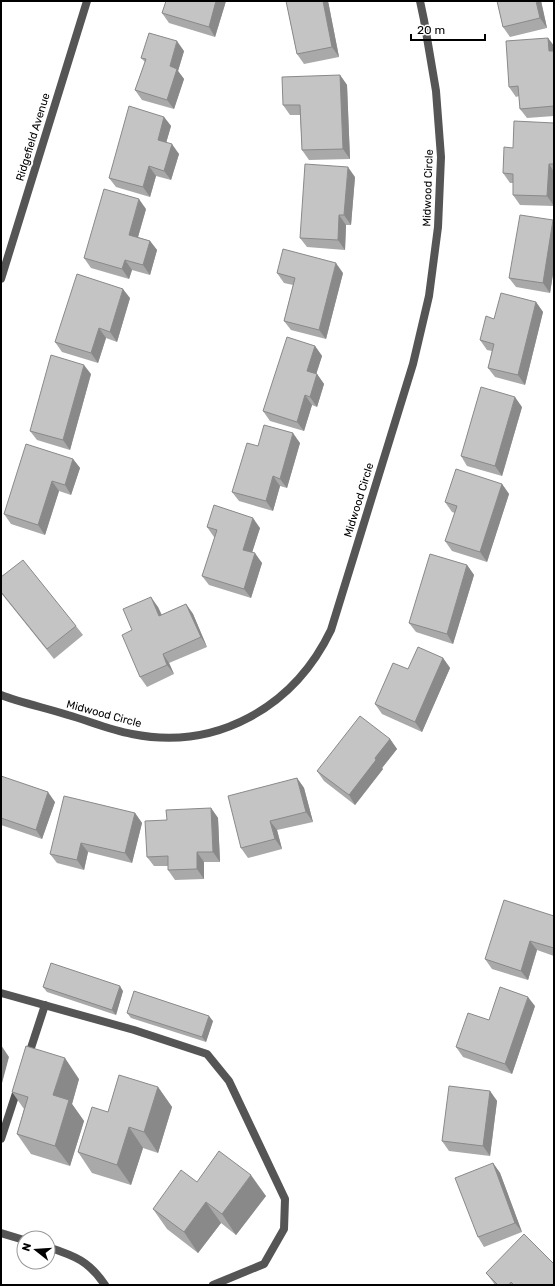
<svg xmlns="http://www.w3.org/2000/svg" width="555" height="1286" font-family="Rubik,sans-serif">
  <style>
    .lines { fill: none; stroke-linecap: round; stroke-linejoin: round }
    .lane { stroke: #555; stroke-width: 8 }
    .street { stroke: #555; stroke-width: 8 }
    .wall { fill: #a9a9a9 }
    .shaded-wall { fill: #898989 }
    .building { fill: #c4c4c4; stroke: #898989 }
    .labels { text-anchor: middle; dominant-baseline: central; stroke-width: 4; stroke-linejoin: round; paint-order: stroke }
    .street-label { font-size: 11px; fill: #000; stroke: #fff }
  </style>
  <rect width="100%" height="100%" fill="#fff"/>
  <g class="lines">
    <!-- lane -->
    <g class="lane">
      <path d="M1,993L134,1030L207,1054L229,1081L285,1199L284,1229L264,1264L213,1285"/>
      <path d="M28,1057L45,1005"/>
      <path d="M1,1139L18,1087"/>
    </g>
    <!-- street -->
    <g class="street">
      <path d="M1,279L87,1"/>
      <path d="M1,695C22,703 46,708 68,715C89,721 110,730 132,734C217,751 294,707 331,630L413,364L429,296L438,227L441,157L436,91L424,20L420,1"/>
      <path d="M1,1233L24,1240"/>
      <path d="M48,1247C75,1256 89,1261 105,1285"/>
    </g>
  </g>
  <!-- wall -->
  <g class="wall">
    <path d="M226,1L215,37L169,23L162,13Z"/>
    <path d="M286,1H328L339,57L304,64L297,54Z"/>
    <path d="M497,1H541L547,28L510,37L503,27Z"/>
    <path d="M548,38L554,46V116L527,118L520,109L519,96L516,97L509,87Z"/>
    <path d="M184,51L178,71L184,79L174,109L142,100L135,90L145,62L141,58Z"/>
    <path d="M340,75L347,85L350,159L309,160L302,150L300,115H290L283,105Z"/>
    <path d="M164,117L171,126L166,143L179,154L171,180L156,176L150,197L116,187L109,178Z"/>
    <path d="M554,123V206L520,205L513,195V183H510L503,173L513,148Z"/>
    <path d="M355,177L351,225H346L345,250L307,247L300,238Z"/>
    <path d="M146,209L138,237L150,241L157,250L150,275L132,270L129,279L91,268L84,258Z"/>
    <path d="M553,220L554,222V268L550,293L516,287L509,278Z"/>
    <path d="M277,273H343L326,339L291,330L284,321L293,285L284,283Z"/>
    <path d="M130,298L117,342L106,338L98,363L62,352L55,342Z"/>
    <path d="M536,302L543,312L525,385L495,377L488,368L492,351L487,350L480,340L494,319Z"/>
    <path d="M315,346L322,356L316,374H317L324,384L317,407L312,405L304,431L270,421L263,411Z"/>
    <path d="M91,374L70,450L37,440L30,431Z"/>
    <path d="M522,407L502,476L467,466L461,456Z"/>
    <path d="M300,443L287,488L280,486L273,511L239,501L232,492L258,446Z"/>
    <path d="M73,459L80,468L71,495L59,491L45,535L11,524L4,514Z"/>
    <path d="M502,484L509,494L487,562L452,551L445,541L455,513L452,512L445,502Z"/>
    <path d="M207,527L260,528L252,552L262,563L251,598L209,585L202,576L215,537H214Z"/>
    <path d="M467,565L474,575L453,644L416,632L409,623Z"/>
    <path d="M1,577L76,626L83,635L54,659L1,593Z"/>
    <path d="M186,604L193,614L207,647L169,663L174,674L147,687L140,677L132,630L158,607L162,615Z"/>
    <path d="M443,658L450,668L422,732L382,714L375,704L408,669Z"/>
    <path d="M390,739L397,749L382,768L383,769L355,805L324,781L317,771Z"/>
    <path d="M1,776L55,802L42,839L1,825Z"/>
    <path d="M297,778L304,788L313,822L277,830L282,849L248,858L241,848Z"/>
    <path d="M211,808L218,818L220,862H204V879L175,880L168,870V866H154L147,857L167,820Z"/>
    <path d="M135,813L142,823L132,863L88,852L84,870L57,863L50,854Z"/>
    <path d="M554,916V956L537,950L528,980L492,969L485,959Z"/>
    <path d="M43,987L123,991L116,1015L47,992Z"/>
    <path d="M535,1006L512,1074L463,1057L456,1047L489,1020Z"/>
    <path d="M127,1013L213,1021L206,1042L131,1018Z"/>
    <path d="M79,1079L72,1104L84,1121L70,1166L31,1154L17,1134L24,1109L12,1092Z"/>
    <path d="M158,1087L172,1107L158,1153L143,1148L131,1185L92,1173L78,1152L108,1112Z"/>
    <path d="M490,1091L497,1101L490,1156L449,1151L442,1141Z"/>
    <path d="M493,1163L500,1173L522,1232L484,1247L478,1237Z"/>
    <path d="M197,1182L266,1196L236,1235L221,1223L198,1253L167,1229L153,1209Z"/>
    <path d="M486,1273L554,1285H495L493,1282Z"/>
  </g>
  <!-- shaded-wall -->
  <g class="shaded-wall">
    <path d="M216,1H226L215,37L209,27Z"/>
    <path d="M323,1H328L339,57L332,47Z"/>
    <path d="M536,1H541L547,28L540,18Z"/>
    <path d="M548,38L554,46V57L549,51Z"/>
    <path d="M177,41L184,51L178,71L184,79L174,109L167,100L170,66Z"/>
    <path d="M340,75L347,85L350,159L343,149Z"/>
    <path d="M164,117L171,126L164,150L158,140Z"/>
    <path d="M172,144L179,154L171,180L164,171Z"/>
    <path d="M549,164L554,172V206L547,196Z"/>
    <path d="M149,166L156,176L150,197L143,187Z"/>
    <path d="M348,167L355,177L351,225L344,215Z"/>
    <path d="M139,199L146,209L136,244L129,235Z"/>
    <path d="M339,215L346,225L345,250L338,240Z"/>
    <path d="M553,220L554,222V268L550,293L543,283Z"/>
    <path d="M150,241L157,250L150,275L143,265Z"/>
    <path d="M125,260L132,270L129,279L122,269Z"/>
    <path d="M336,263L343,273L326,339L319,330Z"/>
    <path d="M123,289L130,298L117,342L110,332Z"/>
    <path d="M536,302L543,312L525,385L518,375Z"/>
    <path d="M99,328L106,338L98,363L91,353Z"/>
    <path d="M315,346L322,356L314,381L307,371Z"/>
    <path d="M84,365L91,374L70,450L63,440Z"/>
    <path d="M317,374L324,384L317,407L310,397Z"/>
    <path d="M305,395L312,405L304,431L297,422Z"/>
    <path d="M515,397L522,407L502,476L495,466Z"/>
    <path d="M293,433L300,443L287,488L280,479Z"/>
    <path d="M73,459L80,468L71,495L65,485Z"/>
    <path d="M273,476L280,486L273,511L266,501Z"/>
    <path d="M52,481L59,491L45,535L38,525Z"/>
    <path d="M502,484L509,494L487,562L480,552Z"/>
    <path d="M253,518L260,528L250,559L243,550Z"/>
    <path d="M255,553L262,563L251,598L244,589Z"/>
    <path d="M467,565L474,575L453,644L447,634Z"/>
    <path d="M151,597L158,607L166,626L159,616Z"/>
    <path d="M186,604L193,614L207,647L201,637Z"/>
    <path d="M163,654L169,663L174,674L167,665Z"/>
    <path d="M443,658L450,668L422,732L415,722Z"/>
    <path d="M390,739L397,749L382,768L383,769L355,805L349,795L375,758Z"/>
    <path d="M297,778L304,788L313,822L306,812Z"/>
    <path d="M48,792L55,802L42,839L36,830Z"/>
    <path d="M211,808L218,818L220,862L213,852Z"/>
    <path d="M135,813L142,823L132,863L125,853Z"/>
    <path d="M270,821L277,830L282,849L275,839Z"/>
    <path d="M81,843L88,852L84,870L77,860Z"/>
    <path d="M197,852L204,862V879L197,869Z"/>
    <path d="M530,941L537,950L528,980L521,971Z"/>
    <path d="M120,986L123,991L116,1015L112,1010Z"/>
    <path d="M528,997L535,1006L512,1074L505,1064Z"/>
    <path d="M209,1016L213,1021L206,1042L202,1037Z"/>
    <path d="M1,1045L9,1057L1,1087Z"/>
    <path d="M65,1058L79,1079L72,1104L84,1121L70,1166L55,1146L53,1095Z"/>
    <path d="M158,1087L172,1107L158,1153L144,1132Z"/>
    <path d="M490,1091L497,1101L490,1156L483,1146Z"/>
    <path d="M129,1127L143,1148L131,1185L117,1165Z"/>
    <path d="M493,1163L500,1173L522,1232L515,1223Z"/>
    <path d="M251,1175L266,1196L236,1235L222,1214Z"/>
    <path d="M206,1202L221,1223L198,1253L184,1232Z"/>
  </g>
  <!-- building -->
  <g class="building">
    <path d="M166,1H216L209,27L162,13Z"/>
    <path d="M286,1H323L332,47L297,54Z"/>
    <path d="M497,1H536L540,18L503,27Z"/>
    <path d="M149,33L177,41L170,66L177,69L167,100L135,90L146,59L141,58Z"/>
    <path d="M548,38L549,51H554V106L520,109L518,86L509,87L506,41Z"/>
    <path d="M340,75L343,149L302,150L300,105H283L282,77Z"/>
    <path d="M129,106L164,117L158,140L172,144L164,171L149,166L143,187L109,178Z"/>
    <path d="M514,121L554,123V164H549L547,196L513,195V174L503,173L504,147L513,148Z"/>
    <path d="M305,164L348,167L344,215H339L338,240L300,238Z"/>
    <path d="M104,189L139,199L129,235L150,241L143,265L125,260L122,269L84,258Z"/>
    <path d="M520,215L553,220L543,283L509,278Z"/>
    <path d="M283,249L336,263L319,330L284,321L295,278L277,273Z"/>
    <path d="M77,274L123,289L110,332L99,328L91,353L55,342Z"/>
    <path d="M501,293L536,302L518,375L488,368L494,344L480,340L486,316L494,319Z"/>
    <path d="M287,337L315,346L307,371L317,374L310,397L305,395L297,422L263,411Z"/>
    <path d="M51,355L84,365L63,440L30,431Z"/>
    <path d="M481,387L515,397L495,466L461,456Z"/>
    <path d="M264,425L293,433L280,479L273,476L266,501L232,492L247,443L258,446Z"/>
    <path d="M26,444L73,459L65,485L52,481L38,525L4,514Z"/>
    <path d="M456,469L502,484L480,552L445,541L457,506L445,502Z"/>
    <path d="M214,505L253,518L243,550L255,553L244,589L202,576L217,530L207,527Z"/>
    <path d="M430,554L467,565L447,634L409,623Z"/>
    <path d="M23,560L76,626L47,649L1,592V577Z"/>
    <path d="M151,597L159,616L186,604L201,637L163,654L167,665L140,677L122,635L132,630L123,609Z"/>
    <path d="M418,647L443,658L415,722L375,704L393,663L408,669Z"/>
    <path d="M360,716L390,739L375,758L376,760L349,795L317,771Z"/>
    <path d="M1,776L48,792L36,830L1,818Z"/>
    <path d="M297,778L306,812L270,821L275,839L241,848L228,796Z"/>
    <path d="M64,796L135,813L125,853L81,843L77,860L50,854Z"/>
    <path d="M211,808L213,852H197V869L168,870V856L147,857L145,821L167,820L166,810Z"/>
    <path d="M504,900L554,916V948L530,941L521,971L485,959Z"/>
    <path d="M51,963L120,986L112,1010L43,987Z"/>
    <path d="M500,987L528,997L505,1064L456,1047L468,1013L489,1020Z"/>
    <path d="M134,991L209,1016L202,1037L127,1013Z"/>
    <path d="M26,1046L65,1058L53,1095L69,1100L55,1146L17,1134L28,1097L12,1092Z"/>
    <path d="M119,1075L158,1087L144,1132L129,1127L117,1165L78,1152L92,1107L108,1112Z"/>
    <path d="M449,1086L490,1091L483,1146L442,1141Z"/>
    <path d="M219,1151L251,1175L222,1214L206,1202L184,1232L153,1209L181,1170L197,1182Z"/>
    <path d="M493,1163L515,1223L478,1237L455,1178Z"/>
    <path d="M524,1234L554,1264V1285H514L511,1282L509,1285H498L486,1273Z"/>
  </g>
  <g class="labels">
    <!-- street labels -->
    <g class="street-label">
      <text transform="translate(33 137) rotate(-73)">Ridgefield Avenue</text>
      <text transform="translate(428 188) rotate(-88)">Midwood Circle</text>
      <text transform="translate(359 500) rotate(-73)">Midwood Circle</text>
      <text transform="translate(104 714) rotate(15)">Midwood Circle</text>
    </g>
  </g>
  <!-- border -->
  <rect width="555" height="1286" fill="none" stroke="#000000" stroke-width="4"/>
  <!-- north arrow -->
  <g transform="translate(36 1250) rotate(287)"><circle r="19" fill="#ffffff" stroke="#999999"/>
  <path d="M0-3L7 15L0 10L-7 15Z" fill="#000000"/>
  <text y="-6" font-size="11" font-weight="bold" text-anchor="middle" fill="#000000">N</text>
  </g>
  <!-- scale -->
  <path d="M411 34v6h74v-6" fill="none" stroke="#000000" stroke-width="2"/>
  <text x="417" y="34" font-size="12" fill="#000000" stroke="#ffffff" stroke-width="3" paint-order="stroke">20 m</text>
</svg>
